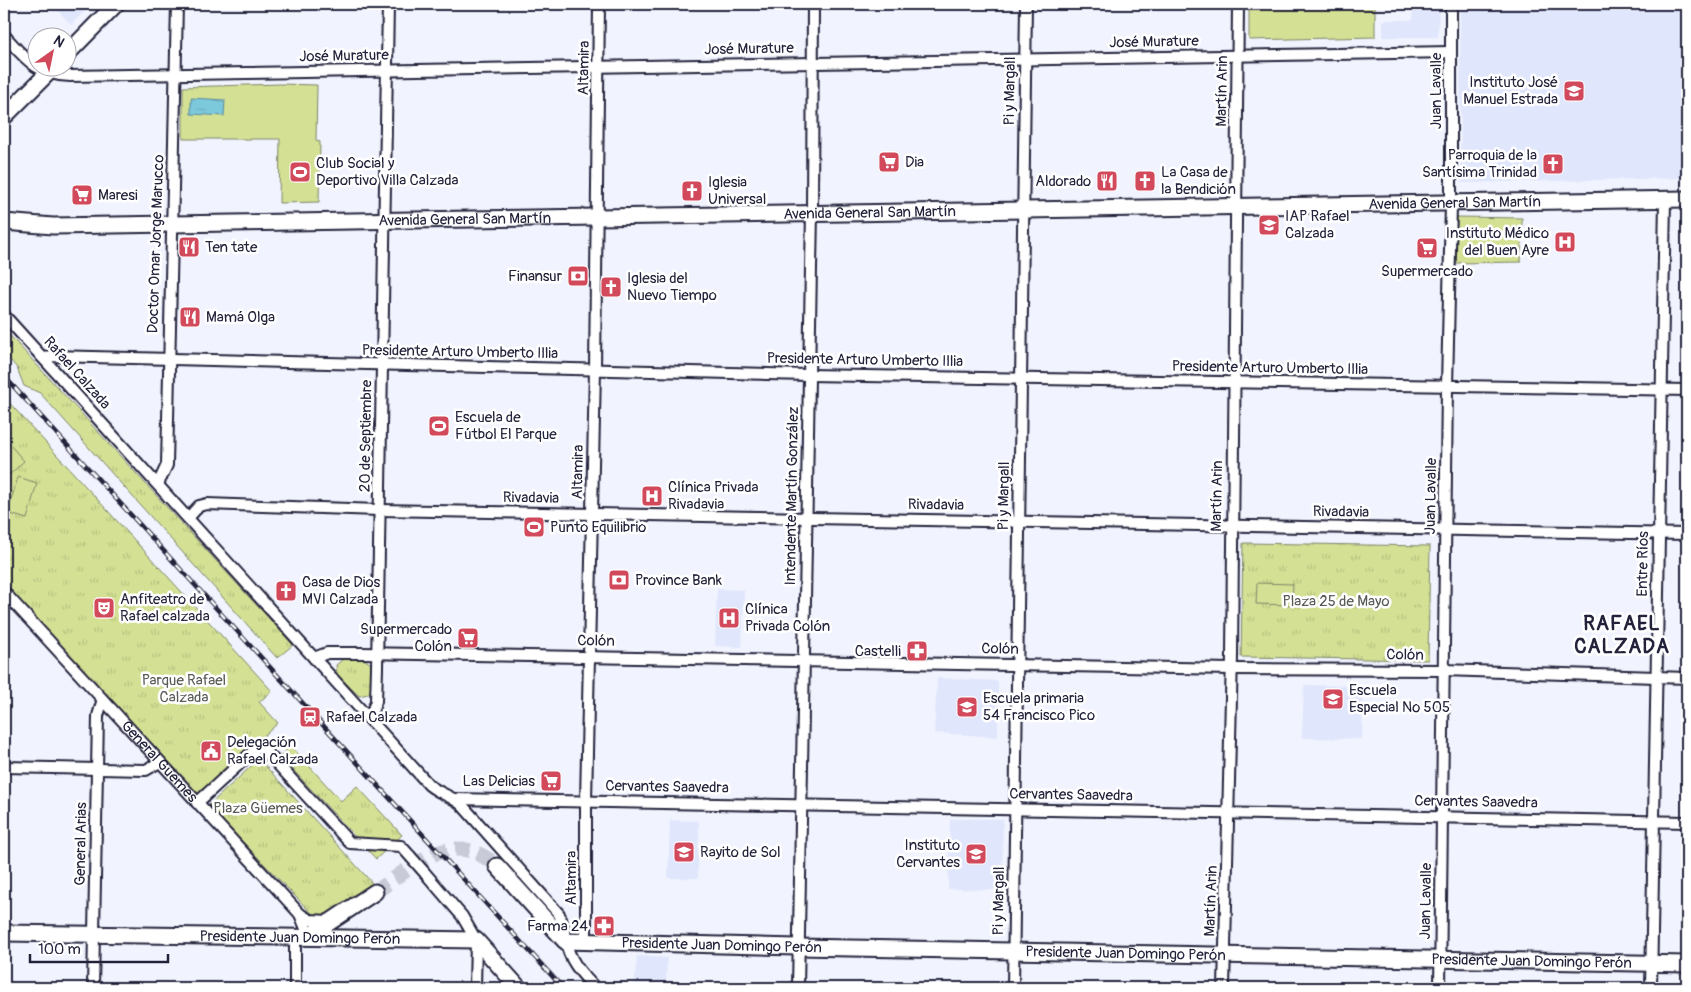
<svg xmlns="http://www.w3.org/2000/svg" width="1691" height="992" font-family="Pangolin,sans-serif">
  <style>
    .built { fill: #e0e6fc }
    .park { fill: url(#park-tufts); stroke: #7b8268 }
    .pitch { fill: #d4e194; stroke: #7b8268 }
    .water { fill: url(#water-ripples); stroke: #59869c }
    .lines { fill: none; stroke-linecap: round; stroke-linejoin: round }
    .secondary-tunnel { stroke: #c8cad7; stroke-width: 15; stroke-dasharray: 15 8; stroke-linecap: butt }
    .street-casing { stroke: #22223b; stroke-width: 14 }
    .secondary-casing { stroke: #22223b; stroke-width: 19 }
    .street { stroke: #fff; stroke-width: 10 }
    .secondary { stroke: #fff; stroke-width: 15 }
    .rail-casing { stroke: #22223b; stroke-width: 4.5 }
    .rail { stroke: #fff; stroke-width: 2.5; stroke-dasharray: 8; stroke-linecap: butt }
    .street-bridge-casing { stroke: #22223b; stroke-width: 14; stroke-linecap: butt }
    .street-bridge { stroke: #fff; stroke-width: 10 }
    .labels { text-anchor: middle; dominant-baseline: central; stroke-width: 5; stroke-linejoin: round; paint-order: stroke }
    .street-label { font-size: 15px; fill: #22223b; stroke: #fff }
    .poi-label { font-size: 15px; fill: #22223b; stroke: #fff; text-anchor: start }
    .park-label { font-size: 15px; fill: #575b56; stroke: #fff }
    .district-label { font-size: 20px; font-weight: bold; letter-spacing: 1px; fill: #22223b; stroke: #fff }
  </style>
  <defs>
    <pattern id="park-tufts" width="24" height="20" patternUnits="userSpaceOnUse" patternTransform="scale(1.25)"><rect width="24" height="20" fill="#d4e194"/><path d="M3 7l-1-3M5 7V3M7 7l1-3M15 17l-1-3M17 17v-4M19 17l1-3" fill="none" stroke="#b6c180"/></pattern>
    <pattern id="water-ripples" width="26" height="14" patternUnits="userSpaceOnUse" patternTransform="scale(1.25)"><rect width="26" height="14" fill="#7dc9dc"/><path d="M2 4q2-2 4 0t4 0M15 11q2-2 4 0t4 0" fill="none" stroke="#6cacbe"/></pattern>
  </defs>
  <rect width="100%" height="100%" fill="#f1f4fe"/>
  <filter id="ink" filterUnits="userSpaceOnUse"><feTurbulence type="fractalNoise" baseFrequency=".02" numOctaves="2"/><feDisplacementMap in="SourceGraphic" scale="10" xChannelSelector="R" yChannelSelector="G"/><feConvolveMatrix kernelMatrix="1 2 1 2 8 2 1 2 1" color-interpolation-filters="sRGB"/></filter>
  <g filter="url(#ink)">
    <!-- built -->
    <g class="built">
      <path d="M52,4H91L71,25Z"/>
      <path d="M1413,4H1439L1438,37H1383V20H1413Z"/>
      <path d="M1460,4H1687V178L1461,183Z"/>
      <path d="M717,589L744,590L742,647L715,646Z"/>
      <path d="M937,678L998,681V737L934,733Z"/>
      <path d="M1304,685L1364,686L1362,739L1302,738Z"/>
      <path d="M950,819H1003L1002,890L948,889Z"/>
      <path d="M670,820L699,821L698,878H668Z"/>
      <path d="M637,956L667,958L666,988H634Z"/>
    </g>
    <!-- park -->
    <g class="park">
      <path d="M4,329L293,645L277,658L40,393L24,386L17,368L4,353Z"/>
      <path d="M4,397L272,691L259,702L278,723L198,796L193,794L4,586Z"/>
      <path d="M1243,543L1430,546L1428,660L1241,657Z"/>
      <path d="M343,659H364L371,664L372,688L368,694L359,696L337,674L336,665Z"/>
      <path d="M291,746L341,801L357,786L402,835L376,859L280,756Z"/>
      <path d="M259,759L374,885L322,924L208,806Z"/>
    </g>
    <!-- pitch -->
    <g class="pitch">
      <path d="M1249,4H1375V37L1249,40Z"/>
      <path d="M280,84L317,85L316,140L320,142L319,202L279,203L280,139H183V87Z"/>
      <path d="M1457,217L1522,218L1521,262L1456,263Z"/>
      <path d="M10,445L24,461L4,480V451Z"/>
      <path d="M18,477L37,483L27,519L7,513Z"/>
      <path d="M1257,583L1293,584L1292,605L1256,604Z"/>
    </g>
    <!-- water -->
    <path class="water" d="M191,98L225,100L224,116L191,114Z"/>
    <g class="lines">
      <!-- secondary-tunnel -->
      <path class="secondary-tunnel" d="M375,892C415,866 451,826 497,866"/>
      <!-- street casing -->
      <g class="street-casing">
        <g id="street">
          <path d="M4,35C25,58 36,75 70,76L1451,52"/>
          <path d="M4,315L429,785C440,794 452,796 462,805L559,914C563,923 564,931 566,941C569,961 582,974 595,988"/>
          <path d="M42,357L52,356L808,375L1687,390"/>
          <path d="M158,484L167,465L177,4"/>
          <path d="M189,517L199,506L207,504L379,510L1687,534"/>
          <path id="s1" d="M4,592L300,914L309,936"/>
          <path d="M314,658L327,653H361L1232,669L1444,670L1687,678"/>
          <path d="M370,718L376,701L377,668L388,4"/>
          <path d="M4,767L146,770L158,763"/>
          <path d="M455,799L1687,822"/>
          <path d="M197,803L260,745L350,843L401,846L410,856"/>
          <path d="M425,873L462,916L476,940L475,988"/>
          <path d="M300,914L310,920L330,921"/>
          <path d="M586,942V801L595,369L599,4"/>
          <path d="M93,988L98,716L102,702"/>
          <path d="M295,988V937"/>
          <path d="M798,988L812,212L813,4"/>
          <path d="M1013,988L1026,4"/>
          <path d="M1224,988L1232,656L1238,4"/>
          <path d="M1440,988L1447,387L1451,204V4"/>
          <path d="M1651,988L1665,200"/>
        </g>
      </g>
      <!-- secondary casing -->
      <g class="secondary-casing">
        <g id="secondary">
          <path d="M68,53L116,4"/>
          <path d="M4,117L53,68"/>
          <path id="s2" d="M4,222L53,226L1687,199"/>
          <path id="s3" d="M497,866L565,941L798,947L1687,964"/>
          <path id="s4" d="M4,933L476,940L519,988"/>
          <path d="M309,936L375,892"/>
        </g>
      </g>
      <!-- street -->
      <use href="#street" class="street"/>
      <!-- secondary -->
      <use href="#secondary" class="secondary"/>
      <!-- rail casing -->
      <g class="rail-casing">
        <path id="rail" d="M4,376L563,988"/>
      </g>
      <!-- rail -->
      <use href="#rail" class="rail"/>
      <!-- street-bridge casing -->
      <g class="street-bridge-casing">
        <path id="street-bridge" d="M410,856L425,873"/>
      </g>
      <!-- street-bridge -->
      <use href="#street-bridge" class="street-bridge"/>
    </g>
  </g>
  <!-- icons -->
  <defs>
    <g id="school-square" transform="scale(1.125)"><rect x="-9" y="-9" width="18" height="18" rx="4" fill="#d1495b" stroke="#fff"/><path d="M0-5L7-2L0 1L-7-2ZM-4 1L0 2.5L4 1V4Q0 6-4 4Z" fill="#fff"/></g>
    <g id="supermarket-square" transform="scale(1.125)"><rect x="-9" y="-9" width="18" height="18" rx="4" fill="#d1495b" stroke="#fff"/><path d="M-6-5.5h2.5l.6 2H6L4.5 2H-2.5L-4.4-4H-6ZM-1.5 3.2a1.3 1.3 0 1 0 .1 0ZM3 3.2a1.3 1.3 0 1 0 .1 0Z" fill="#fff"/></g>
    <g id="church-square" transform="scale(1.125)"><rect x="-9" y="-9" width="18" height="18" rx="4" fill="#d1495b" stroke="#fff"/><path d="M-1.2-6h2.4v3.5h3.3v2.4h-3.3V6h-2.4V-.1h-3.3v-2.4h3.3Z" fill="#fff"/></g>
    <g id="stadium-square" transform="scale(1.125)"><rect x="-9" y="-9" width="18" height="18" rx="4" fill="#d1495b" stroke="#fff"/><path d="M0-5a6.5 5 0 1 0 0 10a6.5 5 0 1 0 0-10ZM-3.5-1.8h7v3.6h-7Z" fill="#fff"/></g>
    <g id="restaurant-square" transform="scale(1.125)"><rect x="-9" y="-9" width="18" height="18" rx="4" fill="#d1495b" stroke="#fff"/><path d="M-5-6h1v4h1v-4h1v4h1v-4h1v5L-1.5 .5V6h-2V.5L-5-1ZM5-6V6H3V1.5H1.5Q1.5-4 5-6Z" fill="#fff"/></g>
    <g id="university-square" transform="scale(1.125)"><rect x="-9" y="-9" width="18" height="18" rx="4" fill="#d1495b" stroke="#fff"/><path d="M0-5L7-2L0 1L-7-2ZM-4 1L0 2.5L4 1V4Q0 6-4 4Z" fill="#fff"/></g>
    <g id="hospital-square" transform="scale(1.125)"><rect x="-9" y="-9" width="18" height="18" rx="4" fill="#d1495b" stroke="#fff"/><path d="M-5-5h3v3.5h4V-5h3V5h-3V1.5h-4V5h-3Z" fill="#fff"/></g>
    <g id="bank-square" transform="scale(1.125)"><rect x="-9" y="-9" width="18" height="18" rx="4" fill="#d1495b" stroke="#fff"/><path d="M-6-4H6V4H-6ZM0-2.3a2.3 2.3 0 1 0 0 4.6a2.3 2.3 0 1 0 0-4.6Z" fill="#fff"/></g>
    <g id="theatre-square" transform="scale(1.125)"><rect x="-9" y="-9" width="18" height="18" rx="4" fill="#d1495b" stroke="#fff"/><path d="M-5-5.5Q0-4 5-5.5V0Q5 5 0 6Q-5 5-5 0ZM-3.3-2.5H-1v1.5H-3.3ZM1-2.5H3.3v1.5H1ZM-2.8 1Q0 5.5 2.8 1Z" fill="#fff"/></g>
    <g id="pharmacy-square" transform="scale(1.125)"><rect x="-9" y="-9" width="18" height="18" rx="4" fill="#d1495b" stroke="#fff"/><path d="M-2-6h4v4h4v4h-4v4h-4v-4h-4v-4h4Z" fill="#fff"/></g>
    <g id="station-square" transform="scale(1.125)"><rect x="-9" y="-9" width="18" height="18" rx="4" fill="#d1495b" stroke="#fff"/><path d="M-3-6H3Q5-6 5-4V2Q5 4 3 4L4.5 6H3L1.5 4h-3L-3 6H-4.5L-3 4Q-5 4-5 2V-4Q-5-6-3-6ZM-3.5-4v3h7v-3ZM-3.5 1v1.5H-2V1ZM2 1v1.5H3.5V1Z" fill="#fff"/></g>
    <g id="civic-square" transform="scale(1.125)"><rect x="-9" y="-9" width="18" height="18" rx="4" fill="#d1495b" stroke="#fff"/><path d="M-.6-6.5H3V-4.5H.6V-3L4-1V1h2V6H-6V1h2V-1L-.6-3ZM-1.2 2.5V6h2.4V2.5Z" fill="#fff"/></g>
  </defs>
  <g fill-rule="evenodd">
    <use href="#school-square" x="1574" y="91"/>
    <use href="#supermarket-square" x="889" y="162"/>
    <use href="#church-square" x="1553" y="164"/>
    <use href="#stadium-square" x="300" y="172"/>
    <use href="#restaurant-square" x="1107" y="181"/>
    <use href="#church-square" x="1145" y="181"/>
    <use href="#church-square" x="692" y="191"/>
    <use href="#supermarket-square" x="82" y="195"/>
    <use href="#university-square" x="1269" y="225"/>
    <use href="#hospital-square" x="1565" y="242"/>
    <use href="#restaurant-square" x="189" y="247"/>
    <use href="#supermarket-square" x="1427" y="248"/>
    <use href="#bank-square" x="578" y="276"/>
    <use href="#church-square" x="611" y="287"/>
    <use href="#restaurant-square" x="190" y="317"/>
    <use href="#stadium-square" x="439" y="426"/>
    <use href="#hospital-square" x="652" y="496"/>
    <use href="#stadium-square" x="534" y="527"/>
    <use href="#bank-square" x="619" y="580"/>
    <use href="#church-square" x="286" y="591"/>
    <use href="#theatre-square" x="104" y="608"/>
    <use href="#hospital-square" x="729" y="618"/>
    <use href="#supermarket-square" x="468" y="638"/>
    <use href="#pharmacy-square" x="917" y="651"/>
    <use href="#school-square" x="1333" y="699"/>
    <use href="#school-square" x="967" y="707"/>
    <use href="#station-square" x="310" y="717"/>
    <use href="#civic-square" x="211" y="751"/>
    <use href="#supermarket-square" x="551" y="781"/>
    <use href="#school-square" x="684" y="852"/>
    <use href="#school-square" x="976" y="854"/>
    <use href="#pharmacy-square" x="604" y="926"/>
  </g>
  <g class="labels">
    <!-- street labels -->
    <g class="street-label">
      <text transform="translate(1154 42) rotate(-1)">José Murature</text>
      <text transform="translate(749 49) rotate(-1)">José Murature</text>
      <text transform="translate(344 56) rotate(-1)">José Murature</text>
      <text transform="translate(584 68) rotate(-89)">Altamira</text>
      <text transform="translate(1010 91) rotate(-89)">Pi y Margall</text>
      <text transform="translate(1222 91) rotate(-89)">Martín Arin</text>
      <text transform="translate(1436 91) rotate(-90)">Juan Lavalle</text>
      <text stroke="none"><textPath href="#s2" startOffset="1451">Avenida General San Martín</textPath></text>
      <text stroke="none"><textPath href="#s2" startOffset="866">Avenida General San Martín</textPath></text>
      <text stroke="none"><textPath href="#s2" startOffset="461">Avenida General San Martín</textPath></text>
      <text transform="translate(156 244) rotate(-88)">Doctor Omar Jorge Marucco</text>
      <text transform="translate(460 352) rotate(1)">Presidente Arturo Umberto Illia</text>
      <text transform="translate(865 360) rotate(1)">Presidente Arturo Umberto Illia</text>
      <text transform="translate(1270 368) rotate(1)">Presidente Arturo Umberto Illia</text>
      <text transform="translate(77 373) rotate(48)">Rafael Calzada</text>
      <text transform="translate(366 436) rotate(-89)">20 de Septiembre</text>
      <text transform="translate(578 472) rotate(-89)">Altamira</text>
      <text transform="translate(792 496) rotate(-89)">Intendente Martín González</text>
      <text transform="translate(1004 496) rotate(-89)">Pi y Margall</text>
      <text transform="translate(1217 496) rotate(-89)">Martín Arin</text>
      <text transform="translate(1431 496) rotate(-89)">Juan Lavalle</text>
      <text transform="translate(531 498) rotate(1)">Rivadavia</text>
      <text transform="translate(936 505) rotate(1)">Rivadavia</text>
      <text transform="translate(1341 512) rotate(1)">Rivadavia</text>
      <text transform="translate(1643 564) rotate(-89)">Entre Ríos</text>
      <text transform="translate(596 641) rotate(1)">Colón</text>
      <text transform="translate(1000 649) rotate(1)">Colón</text>
      <text transform="translate(1405 655) rotate(1)">Colón</text>
      <text stroke="none"><textPath href="#s1" startOffset="230">General Güemes</textPath></text>
      <text transform="translate(667 787) rotate(1)">Cervantes Saavedra</text>
      <text transform="translate(1071 795) rotate(1)">Cervantes Saavedra</text>
      <text transform="translate(1476 802) rotate(1)">Cervantes Saavedra</text>
      <text transform="translate(81 844) rotate(-89)">General Arias</text>
      <text transform="translate(571 878) rotate(-90)">Altamira</text>
      <text transform="translate(999 901) rotate(-89)">Pi y Margall</text>
      <text transform="translate(1211 901) rotate(-88)">Martín Arin</text>
      <text transform="translate(1426 901) rotate(-89)">Juan Lavalle</text>
      <text stroke="none"><textPath href="#s4" startOffset="296">Presidente Juan Domingo Perón</textPath></text>
      <text stroke="none"><textPath href="#s3" startOffset="258">Presidente Juan Domingo Perón</textPath></text>
      <text stroke="none"><textPath href="#s3" startOffset="662">Presidente Juan Domingo Perón</textPath></text>
      <text stroke="none"><textPath href="#s3" startOffset="1068">Presidente Juan Domingo Perón</textPath></text>
    </g>
    <!-- poi labels -->
    <g class="poi-label">
      <text x="1558" y="82" text-anchor="end">Instituto José<tspan x="1558" dy="17">Manuel Estrada</tspan></text>
      <text x="1537" y="155" text-anchor="end">Parroquia de la<tspan x="1537" dy="17">Santísima Trinidad</tspan></text>
      <text x="905" y="162">Dia</text>
      <text x="316" y="163">Club Social y<tspan x="316" dy="17">Deportivo Villa Calzada</tspan></text>
      <text x="1161" y="172">La Casa de<tspan x="1161" dy="17">la Bendición</tspan></text>
      <text x="1091" y="181" text-anchor="end">Aldorado</text>
      <text x="708" y="182">Iglesia<tspan x="708" dy="17">Universal</tspan></text>
      <text x="98" y="195">Maresi</text>
      <text x="1285" y="216">IAP Rafael<tspan x="1285" dy="17">Calzada</tspan></text>
      <text x="1549" y="233" text-anchor="end">Instituto Médico<tspan x="1549" dy="17">del Buen Ayre</tspan></text>
      <text x="205" y="247">Ten tate</text>
      <text x="1427" y="271" text-anchor="middle">Supermercado</text>
      <text x="562" y="276" text-anchor="end">Finansur</text>
      <text x="627" y="278">Iglesia del<tspan x="627" dy="17">Nuevo Tiempo</tspan></text>
      <text x="206" y="317">Mamá Olga</text>
      <text x="455" y="417">Escuela de<tspan x="455" dy="17">Fútbol El Parque</tspan></text>
      <text x="668" y="487">Clínica Privada<tspan x="668" dy="17">Rivadavia</tspan></text>
      <text x="550" y="527">Punto Equilibrio</text>
      <text x="635" y="580">Province Bank</text>
      <text x="302" y="582">Casa de Dios<tspan x="302" dy="17">MVI Calzada</tspan></text>
      <text x="120" y="599">Anfiteatro de<tspan x="120" dy="17">Rafael calzada</tspan></text>
      <text x="745" y="609">Clínica<tspan x="745" dy="17">Privada Colón</tspan></text>
      <text x="452" y="629" text-anchor="end">Supermercado<tspan x="452" dy="17">Colón</tspan></text>
      <text x="901" y="651" text-anchor="end">Castelli</text>
      <text x="1349" y="690">Escuela<tspan x="1349" dy="17">Especial Nº 505</tspan></text>
      <text x="983" y="698">Escuela primaria<tspan x="983" dy="17">54 Francisco Pico</tspan></text>
      <text x="326" y="717">Rafael Calzada</text>
      <text x="227" y="742">Delegación<tspan x="227" dy="17">Rafael Calzada</tspan></text>
      <text x="535" y="781" text-anchor="end">Las Delicias</text>
      <text x="960" y="845" text-anchor="end">Instituto<tspan x="960" dy="17">Cervantes</tspan></text>
      <text x="700" y="852">Rayito de Sol</text>
      <text x="588" y="926" text-anchor="end">Farma 24</text>
    </g>
    <!-- park labels -->
    <g class="park-label">
      <text x="1336" y="601">Plaza 25 de Mayo</text>
      <text x="184" y="680">Parque Rafael<tspan x="184" dy="17">Calzada</tspan></text>
      <text x="258" y="808">Plaza Güemes</text>
    </g>
    <!-- district labels -->
    <g class="district-label">
      <text x="1622" y="623">RAFAEL<tspan x="1622" dy="23">CALZADA</tspan></text>
    </g>
  </g>
  <!-- margin -->
  <rect width="1691" height="992" fill="none" stroke="#fff" stroke-width="20"/>
  <rect x="10" y="10" width="1671" height="972" fill="none" stroke="#22223b" stroke-width="2" filter="url(#ink)"/>
  <!-- north arrow -->
  <g transform="translate(52 52) rotate(33)"><circle r="24" fill="#ffffff" stroke="#a7a7b1"/>
  <path d="M0-4L9 19L0 12L-9 19Z" fill="#d1495b"/>
  <text y="-8" font-size="14" font-weight="bold" text-anchor="middle" fill="#22223b">N</text>
  </g>
  <!-- scale -->
  <path d="M30 954v8h138v-8" fill="none" stroke="#22223b" stroke-width="2.5"/>
  <text x="38" y="954" font-size="15" fill="#22223b" stroke="#ffffff" stroke-width="4" paint-order="stroke">100 m</text>
</svg>
